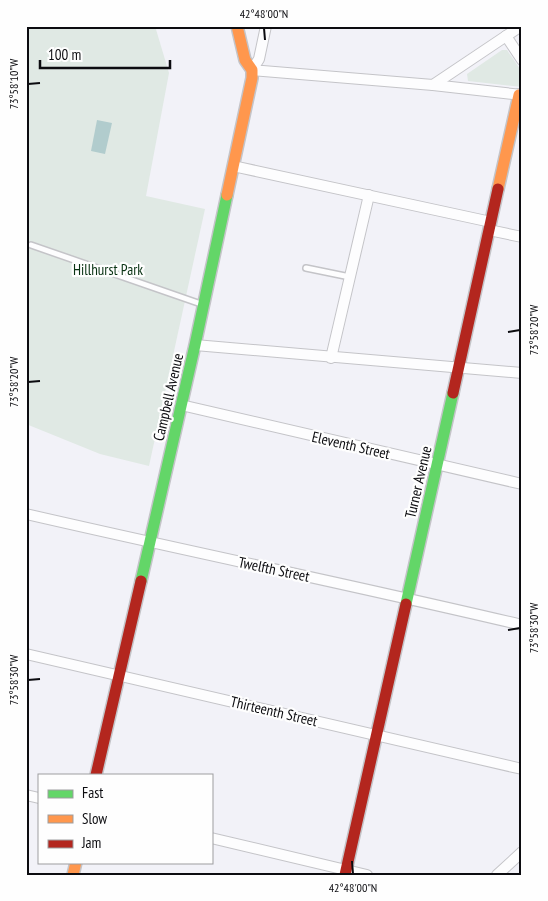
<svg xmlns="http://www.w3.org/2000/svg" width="548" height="901" font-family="'PT Sans Narrow',sans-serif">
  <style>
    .green { fill: #e0e9e4 }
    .water { fill: #b1cccd }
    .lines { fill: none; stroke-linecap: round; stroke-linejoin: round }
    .lane-casing { stroke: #c4c4c8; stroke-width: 8 }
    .street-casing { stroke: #c4c4c8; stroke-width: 12 }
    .fast-casing { stroke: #c4c4c8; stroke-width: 14 }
    .slow-casing { stroke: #c4c4c8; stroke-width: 14 }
    .jam-casing { stroke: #c4c4c8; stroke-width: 14 }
    .lane { stroke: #fdfdfe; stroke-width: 5 }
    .street { stroke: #fdfdfe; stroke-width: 10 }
    .fast { stroke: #63d668; stroke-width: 11 }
    .slow { stroke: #ff974d; stroke-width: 11 }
    .jam { stroke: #b3261e; stroke-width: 11 }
    .ticks { fill: none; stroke: #0c0c10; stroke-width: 2 }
    .labels { text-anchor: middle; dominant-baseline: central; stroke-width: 4.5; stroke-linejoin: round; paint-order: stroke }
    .park-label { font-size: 15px; fill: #093313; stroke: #fefefe }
    .street-label { font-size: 15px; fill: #0c0c10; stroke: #fefefe }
    .neatline { fill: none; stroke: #0c0c10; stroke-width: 2 }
    .ticks-label { font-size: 12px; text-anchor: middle; fill: #0c0c10 }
  </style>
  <rect width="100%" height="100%" fill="#f2f2f8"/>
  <!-- green -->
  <g class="green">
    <path d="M26,26H155L169,73L146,196L205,209L149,466L100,454L26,424Z"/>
    <path d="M502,50H507L522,72V87L468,81L467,74Z"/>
  </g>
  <!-- water -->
  <path class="water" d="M97,120L112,123L105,154L91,151Z"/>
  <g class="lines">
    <!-- lane casing -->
    <g class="lane-casing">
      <g id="lane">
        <path d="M31,245L201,304"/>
        <path d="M306,268L350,277"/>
      </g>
    </g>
    <!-- street casing -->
    <g class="street-casing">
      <g id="street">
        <path d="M266,26L259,59L252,70L433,85L522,95"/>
        <path d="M506,36L522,60"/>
        <path d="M433,85L521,26"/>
        <path d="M233,166L491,222"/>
        <path d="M489,230L522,237"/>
        <path d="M195,345L522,373"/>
        <path d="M331,358L369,195"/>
        <path d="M181,405L522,484"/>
        <path d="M26,514C191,552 357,586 522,625"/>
        <path d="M26,654L522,769"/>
        <path d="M26,795L39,798"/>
        <path d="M211,838L367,875"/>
        <path d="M497,875L522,852"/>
      </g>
    </g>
    <!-- fast casing -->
    <g class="fast-casing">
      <g id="fast">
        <path d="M141,581L195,345L227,195"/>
        <path d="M406,604L453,393"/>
      </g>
    </g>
    <!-- slow casing -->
    <g class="slow-casing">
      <g id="slow">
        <path d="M498,189L519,95"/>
        <path d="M227,195L252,78V70L245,60L237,26"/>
        <path d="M73,875L76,862"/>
      </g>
    </g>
    <!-- jam casing -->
    <g class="jam-casing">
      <g id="jam">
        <path d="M453,393L498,189"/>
        <path d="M96,775L141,581"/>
        <path d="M345,875L406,604"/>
      </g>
    </g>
    <!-- lane -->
    <use href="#lane" class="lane"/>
    <!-- street -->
    <use href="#street" class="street"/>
    <!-- fast -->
    <use href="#fast" class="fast"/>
    <!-- slow -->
    <use href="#slow" class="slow"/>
    <!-- jam -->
    <use href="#jam" class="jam"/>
  </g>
  <!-- ticks -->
  <path class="ticks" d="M264,28L265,40M28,84L40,83M508,332L520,330M28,382L40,381M508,630L520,628M28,680L40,679M352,861L353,874"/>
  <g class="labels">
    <!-- park labels -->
    <g class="park-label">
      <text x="108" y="269">Hillhurst Park</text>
    </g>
    <!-- street labels -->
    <g class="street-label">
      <text transform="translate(168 397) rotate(-77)">Campbell Avenue</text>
      <text transform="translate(351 445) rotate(13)">Eleventh Street</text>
      <text transform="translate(418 482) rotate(-77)">Turner Avenue</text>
      <text transform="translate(274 569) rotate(12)">Twelfth Street</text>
      <text transform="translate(274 711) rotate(13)">Thirteenth Street</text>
    </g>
  </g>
  <!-- border -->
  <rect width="548" height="901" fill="none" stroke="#fefefe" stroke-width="55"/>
  <!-- legend -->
  <rect x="38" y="774" width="175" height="90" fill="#fefefe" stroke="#9d9d9f"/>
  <rect x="48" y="790" width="25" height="8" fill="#63d668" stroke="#9d9d9f"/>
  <text x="82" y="798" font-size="15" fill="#0c0c10">Fast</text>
  <rect x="48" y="815" width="25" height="8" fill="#ff974d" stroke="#9d9d9f"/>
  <text x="82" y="824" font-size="15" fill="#0c0c10">Slow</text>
  <rect x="48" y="840" width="25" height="8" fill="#b3261e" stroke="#9d9d9f"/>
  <text x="82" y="848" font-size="15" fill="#0c0c10">Jam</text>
  <!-- scale -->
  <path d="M40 60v8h130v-8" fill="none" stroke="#0c0c10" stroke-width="2.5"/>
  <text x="48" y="60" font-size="15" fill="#0c0c10" stroke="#fefefe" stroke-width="4" paint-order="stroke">100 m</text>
  <rect x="28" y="28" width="492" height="846" class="neatline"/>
  <g class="ticks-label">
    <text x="264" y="18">42°48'00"N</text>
    <text transform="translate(14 84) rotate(-90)" y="4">73°58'10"W</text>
    <text transform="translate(534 330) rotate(-90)" y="4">73°58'20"W</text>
    <text transform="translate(14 382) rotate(-90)" y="4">73°58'20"W</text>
    <text transform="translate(534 628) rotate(-90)" y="4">73°58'30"W</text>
    <text transform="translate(14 680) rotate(-90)" y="4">73°58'30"W</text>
    <text x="353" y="892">42°48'00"N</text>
  </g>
</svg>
